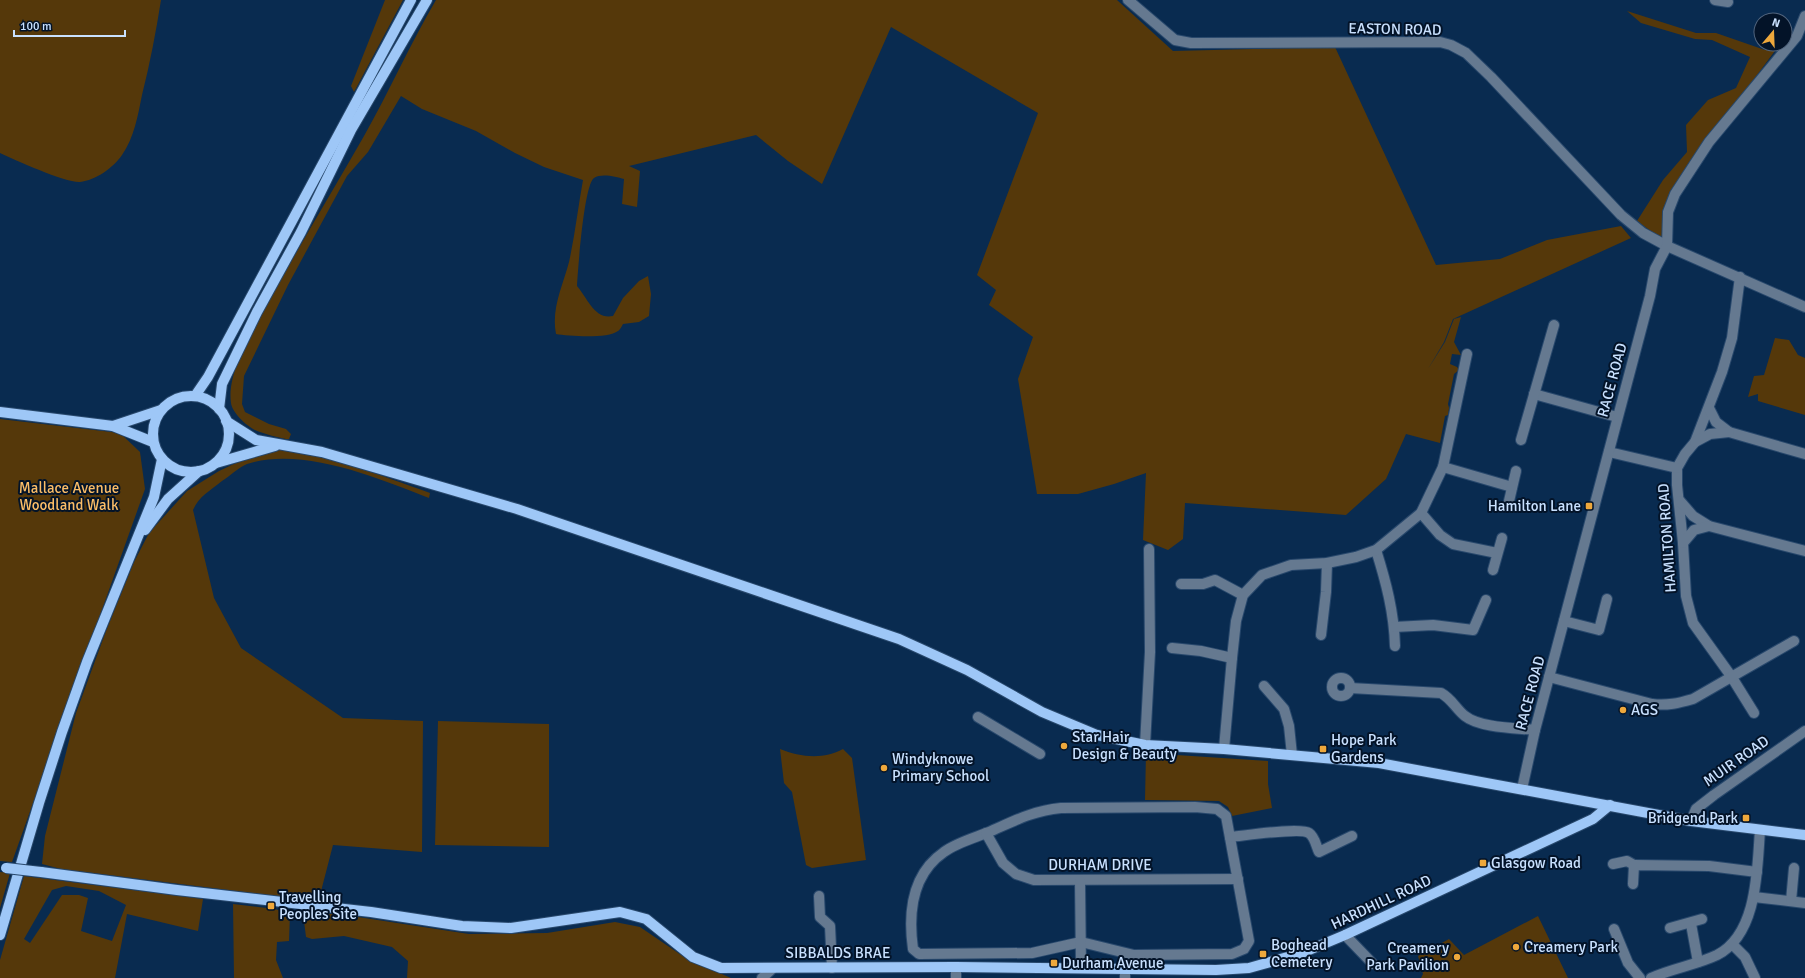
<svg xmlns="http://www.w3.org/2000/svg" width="1805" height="978" font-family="Signika,sans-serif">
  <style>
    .green { fill: #55380a; fill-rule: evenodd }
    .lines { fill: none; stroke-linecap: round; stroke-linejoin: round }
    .minor-casing { stroke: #28486c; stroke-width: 12 }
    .major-casing { stroke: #28486c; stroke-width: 12 }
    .minor { stroke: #657990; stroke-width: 10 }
    .major { stroke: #9ec7f7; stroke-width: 10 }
    .major-bridge-casing { stroke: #28486c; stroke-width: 12; stroke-linecap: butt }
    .major-bridge { stroke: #9ec7f7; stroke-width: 10 }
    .poi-dot { fill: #eea83c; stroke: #031328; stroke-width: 1.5 }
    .labels { text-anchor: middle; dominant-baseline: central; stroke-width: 4; stroke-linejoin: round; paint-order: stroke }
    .street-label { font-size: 15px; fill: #c9e1ff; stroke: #031328 }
    .park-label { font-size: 15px; fill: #fbbd67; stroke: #031328 }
    .poi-label { font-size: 15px; fill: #c9e1ff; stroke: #031328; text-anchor: start }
  </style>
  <rect width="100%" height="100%" fill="#092b50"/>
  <!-- green -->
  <g class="green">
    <path d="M0,0H161C156,32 150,63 142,95C138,115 134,138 122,155C113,168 96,180 80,182C66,183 15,160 0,153Z"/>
    <path d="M385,0H403L354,92L351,86Z"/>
    <path d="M436,0H1117L1173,51L1335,47L1436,265L1500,259L1547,240L1621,226L1631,238L1453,319L1444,342L1428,369L1445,342L1454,319L1461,317L1454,342L1461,355L1452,354L1450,364L1457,367L1459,370L1454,374L1448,404L1449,408L1448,415L1445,416L1440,443L1406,434L1386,479L1346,515L1185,503L1183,539L1168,550L1143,540L1146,473L1114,484L1078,494H1037L1018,379L1033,337L989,305L996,290L977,275L1038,113L891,27L822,184L788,161L756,135L629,166L640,171L637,207L622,204L624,179C616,177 602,173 594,178C584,185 578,269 577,286C588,299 595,320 613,316L623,298L639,281L648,276L651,294L649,316L639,322L623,324C622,326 620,330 618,331C608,339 568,336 556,334C551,309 563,285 569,262C575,235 578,207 583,180L544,167L515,153L476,131L422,109L401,96L368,152L347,176L288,285L244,376L242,404L245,412L269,424L286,429L291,434L289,439H286C277,437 268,435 260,432C249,429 232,413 231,403C226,370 258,322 273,294C302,241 334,189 364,136C389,92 410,44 436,0Z"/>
    <path d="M1627,11L1696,33H1716L1765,50L1769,44H1780L1672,190L1663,216V240L1637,221L1663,180L1687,152L1686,125L1708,100L1736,88L1750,57L1712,40L1695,39L1641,23Z"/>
    <path d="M1775,338L1789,340L1798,355L1805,358V415L1758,401V394L1748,397L1754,376L1764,375Z"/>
    <path d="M0,419L120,433L140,452L145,489L12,862L0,861Z"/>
    <path d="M276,449C328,455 380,475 430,493L429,498C378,478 302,446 247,464C239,467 230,476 222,481C210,491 199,496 193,510L214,598L241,648L343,718L423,721L422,852L333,845L319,899L308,900L61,869L42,864L45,836L76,713L106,631L134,562L149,533L187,491L219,471L255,454Z"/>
    <path d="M438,721L549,724V847L435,845Z"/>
    <path d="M780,749C800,757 823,760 843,749L852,758L866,860L812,868L806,865L792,792L784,783Z"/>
    <path d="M1146,753L1268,761V784L1272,808L1232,816L1228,807L1219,801L1145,800Z"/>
    <path d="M0,872L10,873L0,908Z"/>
    <path d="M24,876L203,899L198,931L127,914L115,978H0V960ZM66,886L99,891L126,905L112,941L81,931L88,898L79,895H62L30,943L24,939L52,890Z"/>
    <path d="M233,904L275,909L290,914L289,941L277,942L276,960L283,978H234Z"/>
    <path d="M313,912L358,917L469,934L547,933L615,922L640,927L687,959L731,978H407L408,961L392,947L344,936L312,939L306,937L304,921Z"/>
    <path d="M1538,916L1568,978H1421L1423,974L1418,956L1449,939L1464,955Z"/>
  </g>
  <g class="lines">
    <!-- minor casing -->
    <g class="minor-casing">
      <g id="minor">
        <path d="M1128,0L1175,40L1191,43L1440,42L1451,45L1466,53L1491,77L1621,215L1643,233L1667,246L1805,307"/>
        <path d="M1715,0L1728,2"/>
        <path d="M1740,277L1732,338L1722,372L1695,442L1685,454L1677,468V485L1683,543L1686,596L1693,623L1731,676L1754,713"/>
        <path d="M1534,394L1617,417"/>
        <path d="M1709,408L1716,422L1729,432L1805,454"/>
        <path d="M1521,440L1554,325"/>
        <path d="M1695,442L1710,434L1729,432"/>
        <path d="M1609,452L1677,468"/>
        <path d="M1443,467L1512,487"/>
        <path d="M1509,501L1516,471"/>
        <path d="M1680,501L1693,516L1709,526L1805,551"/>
        <path d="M1421,513L1440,535L1453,544L1497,553"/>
        <path d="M1683,543L1694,530L1709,526"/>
        <path d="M1376,550C1386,582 1394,612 1395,646"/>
        <path d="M1493,570L1502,538"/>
        <path d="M1181,584H1203L1215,580L1243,595"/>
        <path d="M1564,621L1599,630L1607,599"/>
        <path d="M1394,627L1433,625L1473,630L1486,600"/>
        <path d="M1321,635L1326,592L1327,563"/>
        <path d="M1172,648L1201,651L1232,658"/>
        <path d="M1549,677L1652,704C1667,706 1679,703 1693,699L1794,641"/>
        <circle cx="1341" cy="687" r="9"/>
        <path d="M1264,686L1284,709L1289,726L1292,755"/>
        <path d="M1350,688L1441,693C1452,699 1456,709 1465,716C1480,728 1517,728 1535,730"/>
        <path d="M978,717L1040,754"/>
        <path d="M1145,745L1150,652L1149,549"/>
        <path d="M1224,749L1232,658L1236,621L1243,595L1262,575L1291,565L1327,563L1356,557L1376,550L1421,513L1443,467L1467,354"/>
        <path d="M1522,789L1535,730L1650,296L1655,269L1667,246L1668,212L1675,194L1709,142L1797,36L1805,16"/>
        <path d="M1195,807L1217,809L1226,816L1249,941L1244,949L1232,954L1134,955L1081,942L1032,953L919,954L913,949C908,913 912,874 944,852C956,843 974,838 989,832C1014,821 1032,811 1061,808Z"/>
        <path d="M1691,821L1696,809L1714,795L1805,731"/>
        <path d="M986,833L1003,863L1016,874L1034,880L1238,879"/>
        <path d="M1230,837C1243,836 1300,827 1309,833C1315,837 1316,846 1319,852L1352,836"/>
        <path d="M1613,864L1627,861L1634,865"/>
        <path d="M1080,881L1081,968"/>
        <path d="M1633,884L1634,865L1709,866L1757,872"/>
        <path d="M819,896L820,917L830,926L832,968"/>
        <path d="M1754,897L1805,903"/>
        <path d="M1791,901L1794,868"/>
        <path d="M1691,924L1698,962"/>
        <path d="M1670,928L1702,919"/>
        <path d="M1614,929L1628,963L1640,978"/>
        <path d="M1345,935L1373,964"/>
        <path d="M1732,944L1745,957L1755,978"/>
        <path d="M956,967V978"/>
        <path d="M1125,968V978"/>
        <path d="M762,978L773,968"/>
        <path d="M1651,978C1673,968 1696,965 1717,955C1758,934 1757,869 1760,830"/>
      </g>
    </g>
    <!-- major casing -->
    <g class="major-casing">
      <g id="major">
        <path d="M195,396L208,377L411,0"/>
        <circle cx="191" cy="434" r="38"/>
        <path d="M219,409L222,384L257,312L301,232L351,130L427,0"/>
        <path d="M0,412L113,426L153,442"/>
        <path d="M226,421L256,440L322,452L517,509L899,639L967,670L1042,712L1097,735L1145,745L1224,749L1379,763L1691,821L1805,835"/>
        <path d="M113,426L161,410"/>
        <path d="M216,463L275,446"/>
        <path d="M145,530L168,499L199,471"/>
        <path d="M41,872L177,890L371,912L462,926L511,928L620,912L646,919L693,957L721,968L956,967L1216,970L1249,968L1302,953L1345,935L1593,819L1610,805"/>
        <path d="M0,935L39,803L62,732L87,662L154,497L162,459"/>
      </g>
    </g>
    <!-- minor -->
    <use href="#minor" class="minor"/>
    <!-- major -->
    <use href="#major" class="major"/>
    <!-- major-bridge casing -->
    <g class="major-bridge-casing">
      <path id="major-bridge" d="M6,868L41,872"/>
    </g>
    <!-- major-bridge -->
    <use href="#major-bridge" class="major-bridge"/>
  </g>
  <!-- markers -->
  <g class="poi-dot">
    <rect x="1585" y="502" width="8" height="8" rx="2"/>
    <circle cx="1623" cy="710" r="4"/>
    <circle cx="1064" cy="746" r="4"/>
    <rect x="1319" y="745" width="8" height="8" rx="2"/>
    <circle cx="884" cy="768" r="4"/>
    <rect x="1742" y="814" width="8" height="8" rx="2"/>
    <rect x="1479" y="859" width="8" height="8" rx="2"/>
    <rect x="267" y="902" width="8" height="8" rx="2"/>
    <circle cx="1516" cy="947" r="4"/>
    <rect x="1259" y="950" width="8" height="8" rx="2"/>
    <circle cx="1457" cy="957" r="4"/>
    <rect x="1050" y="959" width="8" height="8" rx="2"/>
  </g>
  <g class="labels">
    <!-- street labels -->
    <g class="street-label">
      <text transform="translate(1395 29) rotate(1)">EASTON ROAD</text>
      <text transform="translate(1612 380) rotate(-75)">RACE ROAD</text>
      <text transform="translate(1667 538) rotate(-94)">HAMILTON ROAD</text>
      <text transform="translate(1530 693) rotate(-75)">RACE ROAD</text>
      <text transform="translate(1736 761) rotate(-35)">MUIR ROAD</text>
      <text x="1100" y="865">DURHAM DRIVE</text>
      <text transform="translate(1381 902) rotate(-25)">HARDHILL ROAD</text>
      <text x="838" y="953">SIBBALDS BRAE</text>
    </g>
    <!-- park labels -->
    <g class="park-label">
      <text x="69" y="488">Mallace Avenue<tspan x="69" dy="17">Woodland Walk</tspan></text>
    </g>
    <!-- poi labels -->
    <g class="poi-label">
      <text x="1581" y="506" text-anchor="end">Hamilton Lane</text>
      <text x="1631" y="710">AGS</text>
      <text x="1072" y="737">Star Hair<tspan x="1072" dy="17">Design &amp; Beauty</tspan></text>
      <text x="1331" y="740">Hope Park<tspan x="1331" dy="17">Gardens</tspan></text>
      <text x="892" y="759">Windyknowe<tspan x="892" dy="17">Primary School</tspan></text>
      <text x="1738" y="818" text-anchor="end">Bridgend Park</text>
      <text x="1491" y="863">Glasgow Road</text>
      <text x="279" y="897">Travelling<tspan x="279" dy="17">Peoples Site</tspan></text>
      <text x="1271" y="945">Boghead<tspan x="1271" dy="17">Cemetery</tspan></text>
      <text x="1524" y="947">Creamery Park</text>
      <text x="1449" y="948" text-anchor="end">Creamery<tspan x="1449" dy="17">Park Pavilion</tspan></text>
      <text x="1062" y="963">Durham Avenue</text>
    </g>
  </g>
  <!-- north arrow -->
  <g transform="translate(1773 32) rotate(19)"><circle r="19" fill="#031328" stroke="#52657e"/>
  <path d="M0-3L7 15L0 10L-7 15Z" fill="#eea83c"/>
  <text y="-6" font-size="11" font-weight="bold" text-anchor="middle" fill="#c9e1ff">N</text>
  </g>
  <!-- scale -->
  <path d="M14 30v6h111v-6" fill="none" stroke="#c9e1ff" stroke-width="2"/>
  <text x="20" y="30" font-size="12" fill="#c9e1ff" stroke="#031328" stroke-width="3" paint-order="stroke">100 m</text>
</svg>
